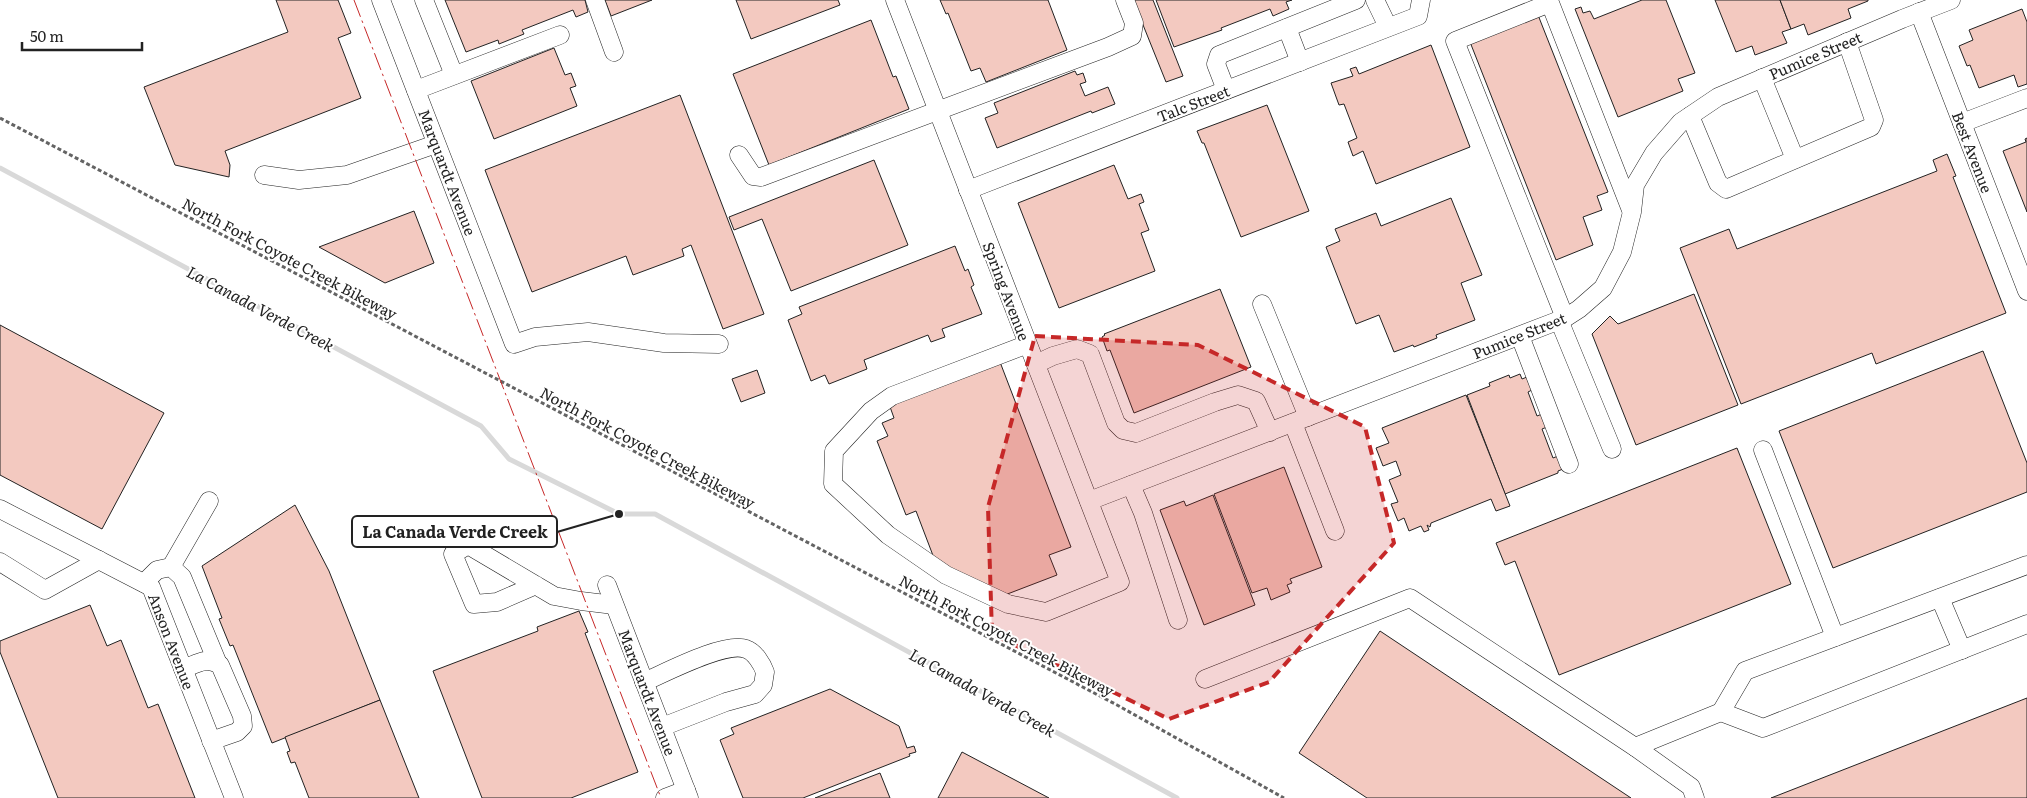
<svg xmlns="http://www.w3.org/2000/svg" width="2027" height="798" font-family="Literata,serif">
  <style>
    .lines { fill: none; stroke-linecap: round; stroke-linejoin: round }
    .stream { stroke: #d9d9d9; stroke-width: 5 }
    .building { fill: #f3c9c0; stroke: #222 }
    .minor-casing { stroke: #222; stroke-width: 19 }
    .path { stroke: #646464; stroke-width: 3; stroke-dasharray: 4 2.5; stroke-linecap: butt }
    .minor { stroke: #fff; stroke-width: 18 }
    .power { stroke: #c62828; stroke-width: 1; stroke-dasharray: 18 4 2.5 4; stroke-linecap: butt }
    .marked { fill: #c62828; fill-opacity: 0.2; stroke: #c62828; stroke-width: 4; stroke-dasharray: 10 6; stroke-linejoin: round }
    .labels { text-anchor: middle; dominant-baseline: central; stroke-width: 4; stroke-linejoin: round; paint-order: stroke }
    .street-label { font-size: 15px; fill: #222; stroke: #fff }
    .water-label { font-size: 16px; font-style: italic; fill: #222; stroke: #fff }
    .leader { fill: none; stroke: #222; stroke-width: 2 }
    .callout-dot { fill: #222; stroke: #fff; stroke-width: 2 }
    .callout { fill: #fff; stroke: #222; stroke-width: 2 }
    .callout-label { font-size: 16px; text-anchor: middle; font-weight: bold; fill: #222 }
  </style>
  <rect width="100%" height="100%" fill="#fff"/>
  <g class="lines">
    <!-- stream -->
    <path class="stream" d="M0,168L481,426L509,459L619,514H655L1177,798"/>
  </g>
  <!-- building -->
  <g class="building">
    <path d="M276,0H338L351,33L338,38L361,98L225,151L230,165L229,177L175,165L144,87L288,32Z"/>
    <path d="M445,0H585L588,12L576,17L573,10L522,30L524,34L499,44L498,40L466,52Z"/>
    <path d="M605,0H652L611,16Z"/>
    <path d="M736,0H838L840,5L751,39Z"/>
    <path d="M940,0H1048L1067,50L986,82L980,68L971,71L948,13L946,14Z"/>
    <path d="M1133,0H1153L1183,76L1166,82Z"/>
    <path d="M1156,0H1292L1286,2L1289,9L1273,16L1270,9L1221,28L1222,30L1174,47Z"/>
    <path d="M1642,0H1666L1695,73L1678,79L1683,91L1618,117L1575,9L1581,7L1583,13L1590,11L1594,19Z"/>
    <path d="M1715,0H1780L1791,29L1782,32L1787,43L1755,55L1752,46L1736,52Z"/>
    <path d="M1780,0H1868V1L1848,9L1851,18L1808,35L1804,24L1791,29Z"/>
    <path d="M2022,9L2027,22V84L2018,87L2014,75L1979,88L1970,65L1967,66L1959,46L1973,40L1969,30Z"/>
    <path d="M1538,15L1608,192L1597,196L1602,210L1583,217L1593,245L1556,260L1470,42Z"/>
    <path d="M871,20L893,77L896,76L909,109L769,165L733,74Z"/>
    <path d="M1431,45L1470,147L1376,184L1363,151L1353,156L1348,142L1357,138L1344,104L1339,105L1331,83L1353,76L1350,69L1356,67L1359,74Z"/>
    <path d="M554,48L565,75L571,73L576,86L570,88L577,106L494,139L471,81Z"/>
    <path d="M1075,71L1077,75L1083,73L1086,82L1080,84L1085,96L1108,87L1115,104L1092,113L1091,111L997,148L985,118L998,113L994,103Z"/>
    <path d="M680,95L764,314L723,329L691,245L682,249L684,256L633,275L626,256L532,292L485,170Z"/>
    <path d="M1267,105L1309,211L1241,237L1204,143H1202L1197,131Z"/>
    <path d="M2027,138V212L2003,151L2026,142L2025,139Z"/>
    <path d="M1947,154L1956,176L1953,177L2006,313L1876,364L1872,353L1741,404L1680,248L1729,229L1737,249L1937,171L1933,160Z"/>
    <path d="M874,160L908,245L791,291L762,219L734,230L729,217Z"/>
    <path d="M1114,165L1128,199L1141,194L1144,202L1139,204L1149,230L1141,233L1155,271L1059,308L1018,203Z"/>
    <path d="M1451,198L1482,275L1461,283L1475,320L1436,335L1437,338L1414,347L1413,345L1394,352L1379,315L1356,324L1326,247L1340,241L1335,229L1376,213L1381,226Z"/>
    <path d="M414,211L434,263L385,283L319,247Z"/>
    <path d="M955,246L965,271L968,269L974,285L971,287L982,314L942,329L945,337L931,342L928,335L864,360L867,369L829,384L825,375L811,381L788,320L802,314L799,307Z"/>
    <path d="M1220,289L1251,367L1134,413L1110,350L1107,351L1102,337L1105,335L1104,334Z"/>
    <path d="M1694,294L1738,405L1636,445L1592,334L1610,316L1618,324Z"/>
    <path d="M0,325L164,413L102,529L0,475Z"/>
    <path d="M1983,351L2027,463V492L1833,568L1779,431Z"/>
    <path d="M1000,362L1071,547L1049,555L1057,575L997,598L937,566L916,511L906,515L877,441L888,436L882,423L894,418L889,404Z"/>
    <path d="M757,370L765,393L741,402L732,379Z"/>
    <path d="M1520,374L1522,379L1527,377L1532,390L1528,392L1537,416L1542,414L1547,427L1542,429L1553,458L1558,456L1563,469L1558,471V473L1505,494L1467,395L1490,386L1489,383L1509,375L1510,378Z"/>
    <path d="M1466,395L1510,506L1496,511L1491,499L1431,523L1430,527L1427,525L1429,530L1424,532L1421,526L1409,531L1404,518L1398,521L1391,504L1398,502L1389,480L1401,475L1396,461L1383,466L1376,448L1389,443L1382,428Z"/>
    <path d="M1737,448L1791,584L1559,675L1515,561L1505,565L1496,543Z"/>
    <path d="M1284,467L1322,567L1290,579L1292,583L1287,585L1290,592L1271,600L1267,588L1252,593L1214,494Z"/>
    <path d="M1213,495L1255,605L1204,625L1160,510L1184,501L1186,506Z"/>
    <path d="M295,505L329,571L380,700L272,743L233,645L230,646L219,619L222,618L202,566Z"/>
    <path d="M90,605L107,646L121,640L148,708L158,704L195,798H58L0,652V641Z"/>
    <path d="M579,611L588,632L585,633L638,772L571,798H482L433,671L538,631L537,627Z"/>
    <path d="M1380,631L1631,798H1367L1299,753Z"/>
    <path d="M830,689L899,726L907,748L914,746L916,752L909,754L910,756L803,798H743L720,740L734,734L731,728Z"/>
    <path d="M2027,698V798H1771Z"/>
    <path d="M380,700L419,798H309L295,762L291,763L287,752L290,751L285,737Z"/>
    <path d="M962,752L1049,798H938Z"/>
    <path d="M880,773L890,798H815Z"/>
  </g>
  <g class="lines">
    <!-- minor casing -->
    <g class="minor-casing">
      <g id="minor">
        <path d="M381,0L514,344L535,337L588,332L664,343L719,344"/>
        <path d="M424,0L454,75"/>
        <path d="M595,0L614,52"/>
        <path d="M895,0L1120,582L1046,612L1008,604L946,575L888,535L833,484L834,451L871,411L892,396L1028,344"/>
        <path d="M1375,0L1388,27"/>
        <path d="M1919,12L2027,291"/>
        <path d="M1287,28L1300,62"/>
        <path d="M1762,78L1795,159"/>
        <path d="M416,90L560,35"/>
        <path d="M1226,90L1216,64L1219,55L1356,0"/>
        <path d="M1690,116L1718,183L1726,189L1871,127L1874,120L1847,42"/>
        <path d="M1962,123L2027,98"/>
        <path d="M739,155L753,176L761,177L1108,47L1132,36L1134,23L1125,0"/>
        <path d="M264,175L299,180L347,175L436,144"/>
        <path d="M968,190L1418,16L1421,0"/>
        <path d="M1262,304L1308,417"/>
        <path d="M1565,318L1455,41L1550,3L1631,210"/>
        <path d="M1559,320L1612,449"/>
        <path d="M1520,336L1569,464"/>
        <path d="M1036,364L1053,356L1077,349L1090,354L1116,423L1123,430L1136,433L1215,402L1238,395L1256,401L1270,432"/>
        <path d="M1293,423L1335,531"/>
        <path d="M1763,450L1835,637"/>
        <path d="M1131,485L1143,513L1178,620"/>
        <path d="M1089,501L1565,318L1579,309L1603,288L1622,252L1632,212L1635,185L1654,153L1681,122L1718,97L1902,19L1951,0"/>
        <path d="M0,509L151,587L234,798"/>
        <path d="M0,562L45,590L99,560"/>
        <path d="M171,567L209,501"/>
        <path d="M144,583L157,570L171,567L182,577L218,664"/>
        <path d="M536,585L497,602L474,604L453,554L468,545L554,596L581,601L614,605"/>
        <path d="M607,585L689,798"/>
        <path d="M1940,598L1962,650"/>
        <path d="M183,669C197,664 206,656 220,665L242,716L243,726L237,732L211,741"/>
        <path d="M1205,679L1410,598L1635,747L1721,712L1745,671L2027,565"/>
        <path d="M644,682C665,673 725,641 746,649C755,652 762,664 765,672L763,685L755,694L726,702L662,727"/>
        <path d="M1721,712L1763,728L2027,624"/>
        <path d="M1635,747L1691,787L1695,798"/>
        <path d="M665,798L686,790"/>
      </g>
    </g>
    <!-- path -->
    <path class="path" d="M0,118L1117,705L1284,798"/>
    <!-- minor -->
    <use href="#minor" class="minor"/>
    <!-- power -->
    <path class="power" d="M354,0L661,798"/>
  </g>
  <!-- marked area -->
  <path class="marked" d="M1035,336L1198,345L1365,427L1394,543L1269,682L1169,719L992,634L988,507Z"/>
  <g class="labels">
    <!-- street labels -->
    <g class="street-label">
      <text transform="translate(1815 55) rotate(-23)">Pumice Street</text>
      <text transform="translate(1193 103) rotate(-21)">Talc Street</text>
      <text transform="translate(1973 152) rotate(69)">Best Avenue</text>
      <text transform="translate(448 172) rotate(69)">Marquardt Avenue</text>
      <text transform="translate(290 258) rotate(28)">North Fork Coyote Creek Bikeway</text>
      <text transform="translate(1007 291) rotate(69)">Spring Avenue</text>
      <text transform="translate(1519 335) rotate(-22)">Pumice Street</text>
      <text transform="translate(648 447) rotate(28)">North Fork Coyote Creek Bikeway</text>
      <text transform="translate(1007 635) rotate(28)">North Fork Coyote Creek Bikeway</text>
      <text transform="translate(172 641) rotate(69)">Anson Avenue</text>
      <text transform="translate(648 692) rotate(69)">Marquardt Avenue</text>
    </g>
    <!-- water labels -->
    <g class="water-label">
      <text transform="translate(261 308) rotate(28)">La Canada Verde Creek</text>
      <text transform="translate(983 692) rotate(29)">La Canada Verde Creek</text>
    </g>
  </g>
  <!-- callouts -->
  <path class="leader" d="M619 514L557 532"/>
  <circle class="callout-dot" cx="619" cy="514" r="5"/>
  <rect class="callout" x="352" y="516" width="205" height="31" rx="5"/>
  <g class="callout-label">
    <text x="455" y="538">La Canada Verde Creek</text>
  </g>
  <!-- scale -->
  <path d="M22 42v8h120v-8" fill="none" stroke="#222222" stroke-width="2.5"/>
  <text x="30" y="42" font-size="15" fill="#222222" stroke="#ffffff" stroke-width="4" paint-order="stroke">50 m</text>
</svg>
